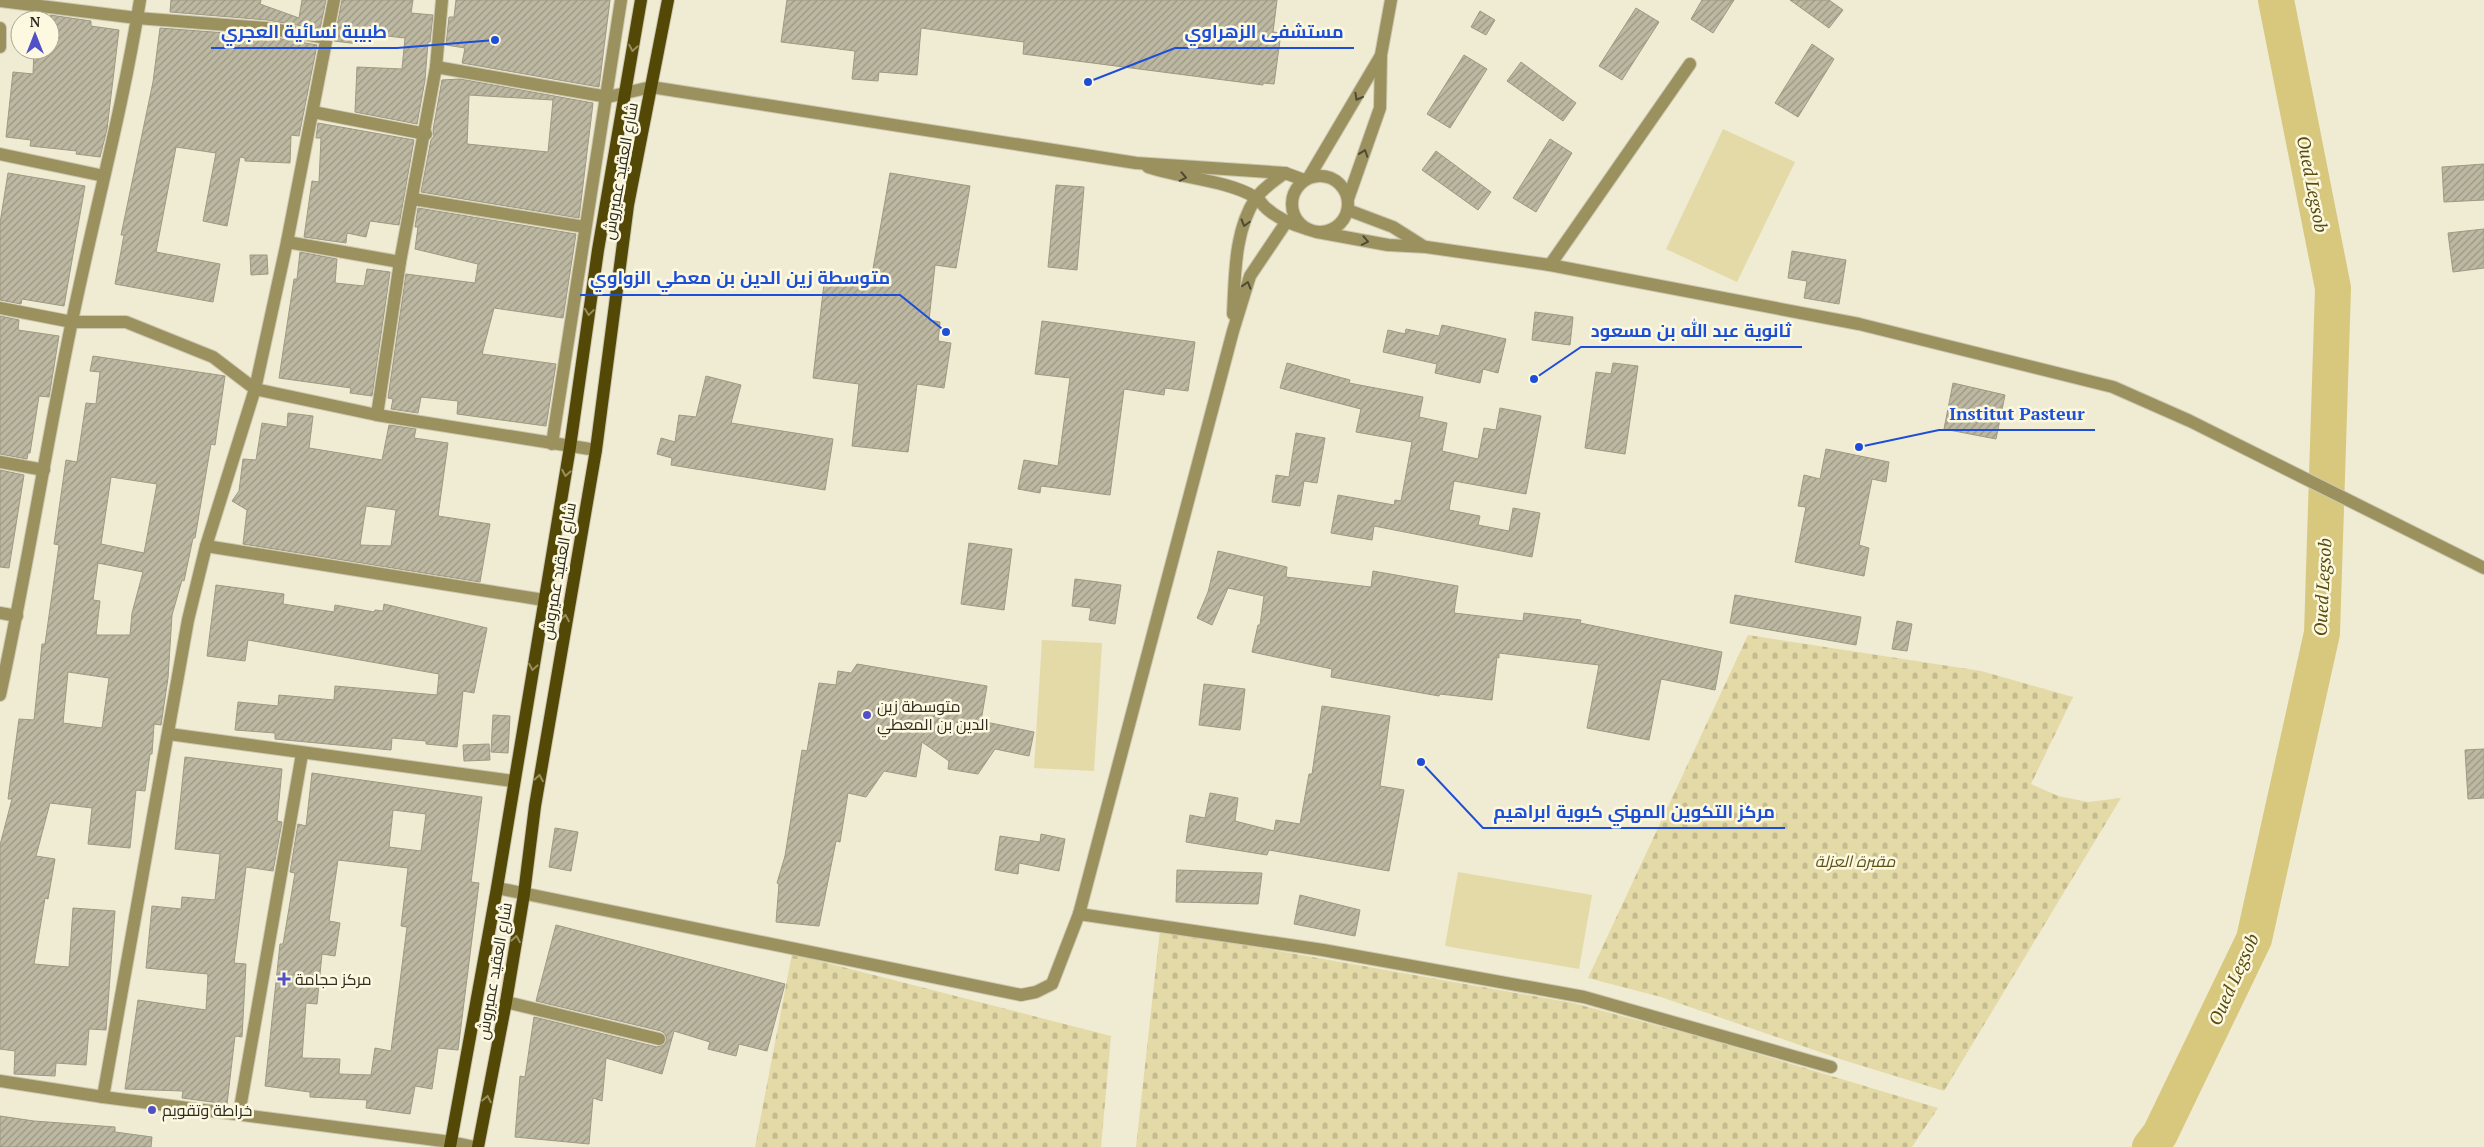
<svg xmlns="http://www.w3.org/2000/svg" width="2484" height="1147" font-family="'PT Serif',Cairo,serif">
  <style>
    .grass { fill: #e4daa7 }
    .cemetery { fill: url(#cemetery-stones) }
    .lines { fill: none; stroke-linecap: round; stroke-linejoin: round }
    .river { stroke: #d7c87e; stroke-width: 36 }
    .building { fill: url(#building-hatch); stroke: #9d9982; fill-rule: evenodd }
    .minor-casing { stroke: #cdc8b3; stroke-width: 14 }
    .major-casing { stroke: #cdc8b3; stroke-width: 14 }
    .minor { stroke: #9b915e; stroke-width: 12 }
    .major { stroke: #534806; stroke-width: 12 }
    .oneway { stroke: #978f5d }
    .oneway2 { stroke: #4e4a34 }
    .poi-dot { fill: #5150c7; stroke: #fdf9e0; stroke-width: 2 }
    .labels { text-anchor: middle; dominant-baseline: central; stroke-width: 5; stroke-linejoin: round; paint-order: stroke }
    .street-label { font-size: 16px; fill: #2d2b22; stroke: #fdf9e0 }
    .poi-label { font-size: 16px; fill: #2d2b22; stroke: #fdf9e0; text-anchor: start }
    .park-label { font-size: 16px; font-style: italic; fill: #5d521a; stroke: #fdf9e0 }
    .water-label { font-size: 18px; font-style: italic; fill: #564b11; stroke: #fdf9e0 }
    .leader { fill: none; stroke: #1d4ed8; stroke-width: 2 }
    .callout-dot { fill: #1d4ed8; stroke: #fdf9e0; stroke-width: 2 }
    .callout-label { font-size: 18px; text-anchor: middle; font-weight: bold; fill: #1d4ed8; stroke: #fdf9e0; stroke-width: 5; stroke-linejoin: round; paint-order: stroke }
  </style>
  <defs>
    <pattern id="cemetery-stones" width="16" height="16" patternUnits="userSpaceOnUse" patternTransform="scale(1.25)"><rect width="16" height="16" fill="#e4daa7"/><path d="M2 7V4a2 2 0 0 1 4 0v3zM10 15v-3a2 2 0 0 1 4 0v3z" fill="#c4bb8f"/></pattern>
    <pattern id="building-hatch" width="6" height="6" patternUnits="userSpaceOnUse" patternTransform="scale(1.25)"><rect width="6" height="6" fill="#bdb8a1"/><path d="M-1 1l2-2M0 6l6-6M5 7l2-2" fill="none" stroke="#9a9683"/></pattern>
  </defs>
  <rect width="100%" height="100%" fill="#f0ebd3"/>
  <!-- grass -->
  <g class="grass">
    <path d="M1723,129L1795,162L1737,282L1666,249Z"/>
    <path d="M1042,640L1102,643L1094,771L1034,768Z"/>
    <path d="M1458,872L1592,895L1579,969L1445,946Z"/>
  </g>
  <!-- cemetery -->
  <g class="cemetery">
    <path d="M1748,635L1981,671L2073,697L2031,784L2058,796L2088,802L2121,798L1944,1091L1843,1060L1661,997L1588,978Z"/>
    <path d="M1160,930L1573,1003L1708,1039L1938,1108L1912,1147H1136Z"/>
    <path d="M792,954L1111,1036L1101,1147H755Z"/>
  </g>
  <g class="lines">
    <!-- river -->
    <path class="river" d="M2150,1147L2160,1134L2254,939L2322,633L2333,288L2276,0"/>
  </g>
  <!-- building -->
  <g class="building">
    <path d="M171,0H261L260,4L299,18L302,0H326L320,29L267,20L170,12Z"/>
    <path d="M342,0H413L411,13L433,15L430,42H428L425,80L417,124L355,112L357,67L402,69L405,38L360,33L359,44L334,41Z"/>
    <path d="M456,0H610L599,87L462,63L465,48L446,45L449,17H454Z"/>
    <path d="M787,0H1277L1273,32L1281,33L1274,84L1263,83V85L1023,54L1024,42L921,28L917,75L879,72L878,81L852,79L855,51L781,42Z"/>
    <path d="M1702,0H1734L1713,33L1691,19Z"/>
    <path d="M1790,0H1829L1843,10L1829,28Z"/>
    <path d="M1636,8L1659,22L1622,80L1599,66Z"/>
    <path d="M1480,11L1495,20L1486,35L1471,27Z"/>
    <path d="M50,15L91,21V26L119,30L107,129L100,157L76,154L77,151L30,146L31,140L6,137L13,72L33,74L34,50H50Z"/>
    <path d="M160,28L265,36L317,45L299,136L291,135L290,163L245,161V158L240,157L227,226L203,221L216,153L176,147L156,252L220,264L213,302L115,284L124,235H121L153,82Z"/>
    <path d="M1812,44L1834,59L1798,117L1775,103Z"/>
    <path d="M1464,55L1487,69L1450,128L1427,114Z"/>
    <path d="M1521,62L1576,103L1563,121L1507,81Z"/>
    <path d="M460,79L593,103L579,218L421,192L431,140L434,136L433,130L442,80ZM469,95L553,100L548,152L467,144Z"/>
    <path d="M318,123L414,140L399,225L370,221L366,237L347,233L346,243L304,237L312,181L319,182L321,138H316Z"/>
    <path d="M1550,139L1572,153L1536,212L1513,198Z"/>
    <path d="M1436,151L1491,192L1478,210L1422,170Z"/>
    <path d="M2484,164V200L2444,202L2442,167Z"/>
    <path d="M8,173L85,186L64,306L22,299L21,304L0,300V223Z"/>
    <path d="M890,173L970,186L956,268L935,265L929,320L940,322L938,341L951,343L944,388L917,384L908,452L852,446L859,384L813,378L825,275L871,280Z"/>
    <path d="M1056,185L1084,187L1077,270L1048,267Z"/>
    <path d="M418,208L576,234L563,318L494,308L482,354L556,364L546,426L457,414L458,401L421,397L418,413L391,409L393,399L388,398L406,274L475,283L478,264L415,249L418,227H415Z"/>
    <path d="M2484,229V268L2453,272L2448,233Z"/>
    <path d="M1792,251L1846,260L1839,304L1804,298L1807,281L1788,278Z"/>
    <path d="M300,252L337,259L335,283L364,286L367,269L390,272L372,396L350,393L351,388L279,378L294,279H297Z"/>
    <path d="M250,255H267L268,274L251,275Z"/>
    <path d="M1535,312L1573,317L1570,345L1532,340Z"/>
    <path d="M0,316L19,320L18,330L59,336L49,397L39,396L30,453H28L27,459L0,454Z"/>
    <path d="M1042,321L1195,342L1188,391L1165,388L1164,395L1124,389L1110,495L1041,486L1040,493L1018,489L1024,460L1058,466L1070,378L1035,374Z"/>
    <path d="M1442,325L1506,339L1498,373L1483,369L1480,383L1435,373L1437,364L1383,352L1388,330L1405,334L1406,329L1439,336Z"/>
    <path d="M93,356L225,376L215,445L211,444L195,538H193L184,581L182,580L172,615L168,678L161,725L154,724L152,754H150L145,791L136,790L130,848L88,844L92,808L50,803L36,856L55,859L48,899L45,898L34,964L69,967L73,908L115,911L106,1030L89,1029L86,1065L56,1063L55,1076L14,1074L15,1051L0,1049V845L12,799H8L19,719L34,720L42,644H45L59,545L54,544L66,460L77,462L86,403L96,404L100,372L90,371ZM111,477L157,484L144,553L101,544ZM98,563L143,572L132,613L130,635H96L100,601L93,600ZM68,672L109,678L102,728L63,723Z"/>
    <path d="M1287,363L1350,380L1349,383L1423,397L1419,417L1447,423L1442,451L1478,459L1484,428L1496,430L1500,408L1541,416L1526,494L1454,481L1449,510L1480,516L1478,525L1509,531L1513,508L1540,513L1532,557L1374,526L1372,540L1331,533L1338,495L1394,505L1395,500L1401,501L1412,442L1356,432L1361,409L1280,388Z"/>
    <path d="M1613,363L1638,366L1625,454L1585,448L1596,372L1611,374Z"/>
    <path d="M706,376L741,385L731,423L833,439L825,490L671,465L672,458L657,454L661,438L675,442L679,415L696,417Z"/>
    <path d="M1953,383L2005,395L1996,439L1944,429Z"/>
    <path d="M288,413L313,416L309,448L382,460L389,425L416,429L414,438L448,443L438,516L490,524L480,582L243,544L247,510L232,501L239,491L243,459L256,460L262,423L287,427ZM366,506L396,510L391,546L360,545Z"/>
    <path d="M1296,433L1325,438L1317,483L1304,481L1300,506L1272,502L1276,475L1289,477Z"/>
    <path d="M1826,449L1889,462L1886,482L1872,479L1859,545L1869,548L1864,576L1795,562L1806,507L1798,506L1804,475L1820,479Z"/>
    <path d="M0,470L24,475L9,568L0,567Z"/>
    <path d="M969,543L1012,549L1004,610L961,604Z"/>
    <path d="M1218,551L1287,567L1286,577L1371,587L1373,571L1458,586L1454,613L1523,621L1524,613L1581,620L1580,623L1722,652L1715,690L1661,679L1649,740L1587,728L1599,665L1499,653V658L1497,657L1492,700L1440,694L1439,696L1331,677L1332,669L1252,652L1258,625H1260L1264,596L1228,588L1212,625L1197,618L1208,592Z"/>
    <path d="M1075,579L1121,585L1115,624L1089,620L1091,608L1072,606Z"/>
    <path d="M216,585L284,594L283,604L334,612L335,605L374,612L375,610L383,611L384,604L487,628L474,693L463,691L457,747L426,744V741L392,738L391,750L275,739V733L235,730L238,702L278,706L279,695L334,700L335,686L437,695L439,674L248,640L245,661L207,656Z"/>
    <path d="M1735,595L1861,617L1856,645L1730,623Z"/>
    <path d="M1897,621L1912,624L1907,651L1892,649Z"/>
    <path d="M857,664L987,686L981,721L1034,732L1029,756L995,749L978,774L948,769L949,761L922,742L916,777L884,771L866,797L848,793L840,842L836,841L819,926L776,922L779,884L777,883L785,856L802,750L807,751L819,683L836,685L838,671L851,673Z"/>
    <path d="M1204,684L1245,689L1240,730L1199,725Z"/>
    <path d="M1322,706L1390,716L1380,786L1404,790L1389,871L1269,850L1267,855L1186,842L1190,815L1205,818L1210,793L1238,798L1235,821L1274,831L1276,820L1300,824L1309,774H1312Z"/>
    <path d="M493,715L510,716L508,753L491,752Z"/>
    <path d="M489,744L490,760L464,761L463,745Z"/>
    <path d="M2484,749V798L2468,799L2465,750Z"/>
    <path d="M185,757L282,769L277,821L282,822L273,871L246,867L234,963L246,964L242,1037L235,1036L227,1104L182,1098L183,1091L125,1089L138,1000L206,1010L208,974L146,968L152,906L181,909L182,897L215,900L220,854L175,849Z"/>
    <path d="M312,773L482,797L471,882L479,883L458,1050L438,1048L432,1089L415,1086L410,1114L366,1108L367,1100L310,1097V1092L265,1086L280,944H283L295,873L290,872L298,824L306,826ZM393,810L426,814L421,851L389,847ZM338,860L408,868L401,926L407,927L391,1051L375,1048L371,1075L339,1074L340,1059L302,1058L306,1003L317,1004L322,954L335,956L340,923L329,921Z"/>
    <path d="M555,828L578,832L571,871L549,867Z"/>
    <path d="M1041,834L1065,839L1059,871L1019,863L1018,874L995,870L1000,836L1040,842Z"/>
    <path d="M1177,870L1262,873L1258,904L1176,902Z"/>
    <path d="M1300,895L1360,910L1355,936L1294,924Z"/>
    <path d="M556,925L785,984L767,1051L739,1044L736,1056L708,1049L710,1042L674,1031L662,1074L606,1058L602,1101L593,1098L589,1144L515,1137L520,1076L525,1077L534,1017L657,1047L664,1045L667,1040L665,1034L661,1031L536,1001Z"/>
    <path d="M0,1116L34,1121L115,1127V1132L152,1137L151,1147H0Z"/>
  </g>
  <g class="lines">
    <!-- minor casing -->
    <g class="minor-casing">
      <g id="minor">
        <path d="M0,1L137,18L266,28L327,38"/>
        <path d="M0,28V47"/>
        <path d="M436,67L608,97L651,87L1136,163L1285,173L1304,180"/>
        <path d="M313,112L426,134"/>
        <path d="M0,154L104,176"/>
        <path d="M1148,167C1181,178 1226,180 1255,197C1260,199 1262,205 1266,208C1277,218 1293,225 1307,229"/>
        <circle cx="1320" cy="204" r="28"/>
        <path d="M1309,177L1380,57"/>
        <path d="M413,199L585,227"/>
        <path d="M1348,199L1380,108L1381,55L1391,0"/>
        <path d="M1348,210L1393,227L1423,246"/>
        <path d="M1317,232L1388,245L1426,247L1550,265L1859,324L2113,387L2190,421L2484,568"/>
        <path d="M287,242L400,262"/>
        <path d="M1550,265L1690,64"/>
        <path d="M0,308L72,322H126L213,357L255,389L377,415L596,450"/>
        <path d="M1233,314C1235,277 1234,230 1256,198C1263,188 1275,180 1285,173"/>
        <path d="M377,415L400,262L436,67L442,0"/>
        <path d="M552,444L621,0"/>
        <path d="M0,462L44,470"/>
        <path d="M206,546L544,600"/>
        <path d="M0,613L17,616"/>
        <path d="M0,695C27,571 46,445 72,321C94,214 123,108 140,0"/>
        <path d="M169,734L513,781"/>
        <path d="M497,888L1021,995L1036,992L1052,984L1079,914L1233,331L1250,276L1287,221"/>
        <path d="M1079,914L1323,950L1584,997L1831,1067"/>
        <path d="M506,1002L659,1039"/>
        <path d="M0,1081L103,1097L451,1142L475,1147"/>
        <path d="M103,1097L188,620L206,546L255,389L287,242L334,0"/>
        <path d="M239,1114L302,754"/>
      </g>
    </g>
    <!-- major casing -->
    <g class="major-casing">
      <g id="major">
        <path d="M450,1147L497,888L570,447L598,250L641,0"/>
        <path d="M478,1147L506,1002L524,894L535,806L596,450L628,205L668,0"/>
      </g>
    </g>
    <!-- minor -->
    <use href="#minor" class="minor"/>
    <!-- major -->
    <use href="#major" class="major"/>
  </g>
  <!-- one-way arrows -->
  <defs><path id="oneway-chevron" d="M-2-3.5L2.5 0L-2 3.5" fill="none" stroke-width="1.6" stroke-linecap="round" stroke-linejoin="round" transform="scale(1.25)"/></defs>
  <g class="oneway">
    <use href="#oneway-chevron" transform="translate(633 48) rotate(100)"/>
    <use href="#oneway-chevron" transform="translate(589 312) rotate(98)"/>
    <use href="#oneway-chevron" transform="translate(566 473) rotate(100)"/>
    <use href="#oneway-chevron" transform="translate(565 618) rotate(-80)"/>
    <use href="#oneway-chevron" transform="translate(533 667) rotate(100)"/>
    <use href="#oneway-chevron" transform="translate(539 778) rotate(-81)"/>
    <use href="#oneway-chevron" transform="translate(516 939) rotate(-81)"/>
    <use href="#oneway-chevron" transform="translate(487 1099) rotate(-79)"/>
  </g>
  <g class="oneway2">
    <use href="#oneway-chevron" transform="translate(1358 97) rotate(119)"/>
    <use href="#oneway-chevron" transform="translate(1364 153) rotate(-71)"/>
    <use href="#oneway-chevron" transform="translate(1183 177) rotate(11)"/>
    <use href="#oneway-chevron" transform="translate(1245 223) rotate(106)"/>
    <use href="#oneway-chevron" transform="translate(1365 241) rotate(11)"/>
    <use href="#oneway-chevron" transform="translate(1247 285) rotate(-73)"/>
  </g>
  <!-- markers -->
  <g class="poi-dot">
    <circle cx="867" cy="715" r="5"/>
    <path d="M281.5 971.5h5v5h5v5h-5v5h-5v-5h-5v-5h5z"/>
    <circle cx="152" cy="1110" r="5"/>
  </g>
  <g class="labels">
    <!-- street labels -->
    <g class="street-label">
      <text transform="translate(620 171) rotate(-80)">شارع العقيد عميروش</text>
      <text transform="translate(558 571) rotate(-80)">شارع العقيد عميروش</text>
      <text transform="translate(494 971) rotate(-80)">شارع العقيد عميروش</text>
    </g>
    <!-- poi labels -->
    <g class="poi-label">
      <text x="877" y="706">متوسطة زين<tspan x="877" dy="18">الدين بن المعطي</tspan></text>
      <text x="295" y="979">مركز حجامة</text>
      <text x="162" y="1110">خراطة وتقويم</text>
    </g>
    <!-- park labels -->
    <g class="park-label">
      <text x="1855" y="861">مقبرة العزلة</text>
    </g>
    <!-- water labels -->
    <g class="water-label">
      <text transform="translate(2313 184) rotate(79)">Oued Legsob</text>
      <text transform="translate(2322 587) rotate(-87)">Oued Legsob</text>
      <text transform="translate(2233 979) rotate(-66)">Oued Legsob</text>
    </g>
  </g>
  <!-- callouts -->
  <path class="leader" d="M495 40L397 48H211M1088 82L1175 48H1354M946 332L900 295H580M1534 379L1581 347H1802M1859 447L1939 430H2095M1421 762L1483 828H1785"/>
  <g class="callout-dot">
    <circle cx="495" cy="40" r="5"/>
    <circle cx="1088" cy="82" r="5"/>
    <circle cx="946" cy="332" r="5"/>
    <circle cx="1534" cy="379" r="5"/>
    <circle cx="1859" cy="447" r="5"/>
    <circle cx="1421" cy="762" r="5"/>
  </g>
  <g class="callout-label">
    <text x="304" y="38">طبيبة نسائية العجري</text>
    <text x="1264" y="38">مستشفى الزهراوي</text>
    <text x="740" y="284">متوسطة زين الدين بن معطي الزواوي</text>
    <text x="1691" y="337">ثانوية عبد الله بن مسعود</text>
    <text x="2017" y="420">Institut Pasteur</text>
    <text x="1634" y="818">مركز التكوين المهني كبوية ابراهيم</text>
  </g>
  <!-- north arrow -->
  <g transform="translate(35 35)"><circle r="24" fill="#fdf9e0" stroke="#aaa794"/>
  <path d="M0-4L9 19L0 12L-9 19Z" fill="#5150c7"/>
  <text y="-8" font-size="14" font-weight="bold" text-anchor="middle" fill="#2d2b22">N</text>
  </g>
</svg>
